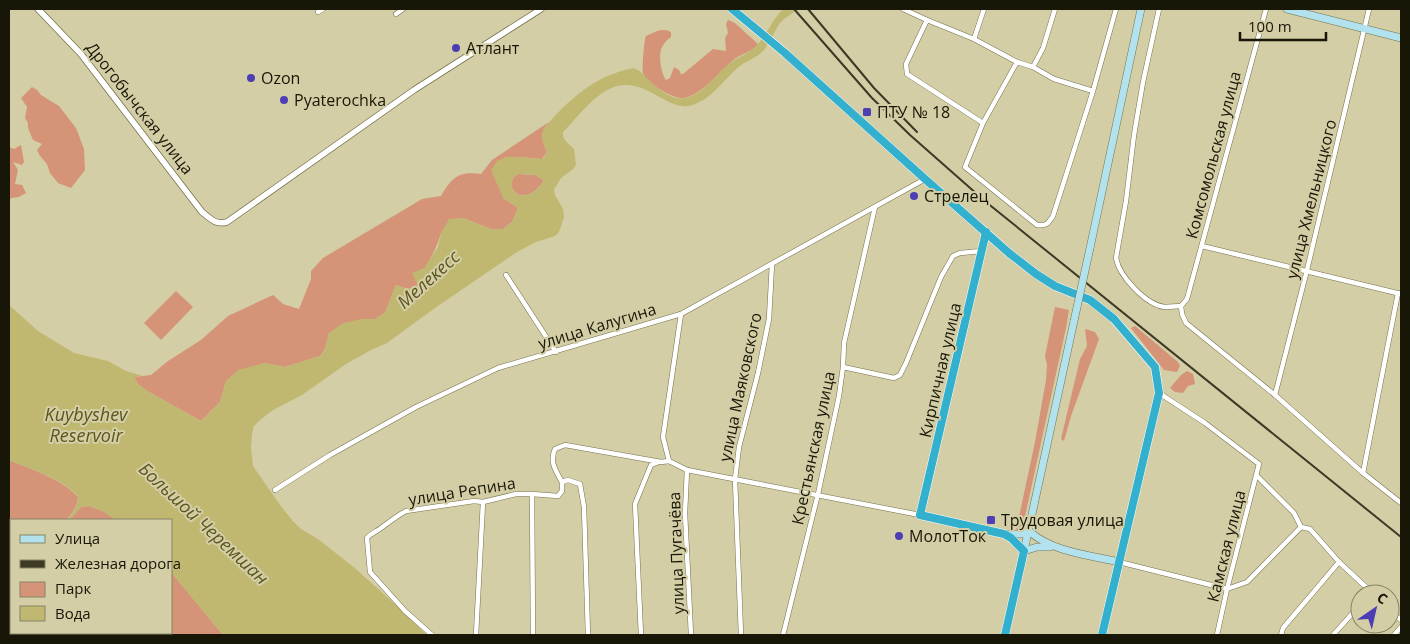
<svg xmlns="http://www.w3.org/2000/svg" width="1410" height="644" font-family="'Open Sans',sans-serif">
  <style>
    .green { fill: #d59378 }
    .water { fill: #c0b871; fill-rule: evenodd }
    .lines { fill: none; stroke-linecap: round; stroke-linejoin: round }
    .minor-casing { stroke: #75714b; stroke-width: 5.5 }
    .tertiary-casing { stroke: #75714b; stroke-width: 7 }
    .secondary-casing { stroke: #75714b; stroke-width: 8 }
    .trunk-casing { stroke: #fff; stroke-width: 9 }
    .minor { stroke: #fff; stroke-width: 4.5 }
    .tertiary { stroke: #fff; stroke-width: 5.5 }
    .secondary { stroke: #b2e2ed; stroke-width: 7 }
    .trunk { stroke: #33b0ce; stroke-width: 8 }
    .rail { stroke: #3c3925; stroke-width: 2 }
    .secondary-bridge-casing { stroke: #75714b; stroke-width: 8; stroke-linecap: butt }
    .secondary-bridge { stroke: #b2e2ed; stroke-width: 7 }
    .poi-dot { fill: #4d3eb5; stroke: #d3cea6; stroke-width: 2 }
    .labels { text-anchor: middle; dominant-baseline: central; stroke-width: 4; stroke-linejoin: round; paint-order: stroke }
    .poi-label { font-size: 16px; fill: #181607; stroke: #d3cea6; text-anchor: start }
    .street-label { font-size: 16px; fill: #181607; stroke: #d3cea6 }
    .water-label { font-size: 18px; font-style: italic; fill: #5c5520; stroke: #d3cea6 }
  </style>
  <rect width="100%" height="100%" fill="#d3cea6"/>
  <!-- green -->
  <g class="green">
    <path d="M728,20L735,23L758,44C753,51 744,53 736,58C721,69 703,95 684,98C673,99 647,84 643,73C642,70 644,39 646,36C654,32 663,27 671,32V37C667,40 664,43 662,47C658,55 661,73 666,80L670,78L674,67L679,70L681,74H683L713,49L726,51L725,38L728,33L726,24Z"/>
    <path d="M32,87L37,90L41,95L59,106L76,128L84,149L85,170L71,188L58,183L50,173L47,164L40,156L37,150L42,144L33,140L28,128V123L25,118L27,107L21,98Z"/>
    <path d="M549,122C539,134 542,139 547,152L542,159L517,157L503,198L518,208L512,222L503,229H491L463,218L441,233C436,252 424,267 418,286L407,289L396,285L385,313L375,319H362L329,333L325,349L320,356L285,367L264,363L226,381L220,402L201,421L147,391L138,384L134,377L151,375L168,361L201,340L228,316L273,295L283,304L299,309L311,279V271L323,258L422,199L441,196C452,177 459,171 481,174L492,160Z"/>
    <path d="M21,145L24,162L22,165L13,162L18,170L15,184L22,185L26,193L19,197L11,198L9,201V147L14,149Z"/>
    <path d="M518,174L535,175L544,180C537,194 517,204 511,185L513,178Z"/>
    <path d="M176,291L193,307L161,340L144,323Z"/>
    <path d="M1055,307L1069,310L1066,328L1022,530L1016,531L1035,442L1046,380L1047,365L1045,356Z"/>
    <path d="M1135,326L1178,362L1180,366L1177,372L1164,370L1131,328Z"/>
    <path d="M1085,329L1095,332L1099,339L1071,416L1064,441L1061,439L1080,359L1087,346Z"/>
    <path d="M1187,371L1193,374L1195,384L1188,386L1183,393L1175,392L1170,388L1181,375Z"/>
    <path d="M9,460C31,469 62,479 78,497C78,505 72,514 66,520H11V522L9,519Z"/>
    <path d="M89,506L103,511L116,520H69L81,507Z"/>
    <path d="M171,572L223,635H19V633L60,634L171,633Z"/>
  </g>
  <!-- water -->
  <path class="water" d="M783,9H798C792,14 782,19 778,26C773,34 769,45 762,52C756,58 746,61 740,66C724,79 713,98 693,105C666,115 642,68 604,92C588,102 577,118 563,132C562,140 569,144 574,149L576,165L573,169L561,178L554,190L555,195L563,209L564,217L559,232L555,236L536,242L517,252L435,308L387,343L371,350L346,364L302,395L273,410L260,420L254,426L252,433L251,448L253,466L280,505L292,520L301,529L318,539L356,569L408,616L426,635H223L171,572V520H116L103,511L89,506L81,507L69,520H66C72,514 79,505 78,496C62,479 31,469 9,460V305L38,331L74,353L108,361L126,371L143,376L134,377L138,384L147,391L201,421L220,402L226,381L238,370L264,363L285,367L320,356L325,349L329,333L343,323L362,319H375L385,313L396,285L407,289L418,286L412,273L424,268L438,247L441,233L449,219L463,218L491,229H503L512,222L518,208L503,198L491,170L497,161L506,157H517L543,159L547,152L542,139L543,129C570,99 592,77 633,68C641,70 643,75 648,79C656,87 666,96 677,98C699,102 715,74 730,63C738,57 750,53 756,46C767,35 772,20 783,9ZM518,174L535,175L544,180C537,194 517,204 511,185L513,178Z"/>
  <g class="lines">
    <!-- minor casing -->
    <g class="minor-casing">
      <g id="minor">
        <path d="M903,9L927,20L974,39L1017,62L1033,67L1054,79L1093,91L1116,9"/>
        <path d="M1159,9L1143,82L1134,135L1126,201L1116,258C1119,276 1146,305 1165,307C1170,307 1176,306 1181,306L1182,314L1186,323L1275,395L1363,473L1401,503"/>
        <path d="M318,12L323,9"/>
        <path d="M396,14L403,9"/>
        <path d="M927,20L906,64L907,74L983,123"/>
        <path d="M974,39L984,9"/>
        <path d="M1017,62L983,123L965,167L1037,225C1046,226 1048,224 1053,216L1093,91"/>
        <path d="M1033,67L1043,48L1055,9"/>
        <path d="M1202,246L1401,294"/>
        <path d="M506,275L556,352"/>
        <path d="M1181,306L1187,299L1266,9"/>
        <path d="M843,367L894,378L900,375L906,363L941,277L953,256L960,253L982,251"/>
        <path d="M1159,393L1205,423L1259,464L1227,589L1217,635"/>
        <path d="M1275,395L1307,270L1369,9"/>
        <path d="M669,461L663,437L681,314"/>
        <path d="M687,470L685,513L691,635"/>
        <path d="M1363,473L1398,293"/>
        <path d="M275,490L330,455L416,407L498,368L681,314L925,179"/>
        <path d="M1301,527L1310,529L1339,562L1367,588L1368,594"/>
        <path d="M1119,562L1227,589L1247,582L1301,527L1294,513L1256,475"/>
        <path d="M1390,610L1401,620"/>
        <path d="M432,635L405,611L370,572L367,538C371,533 376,532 381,528C390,522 396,516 406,511L474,501L483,502L516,494H532"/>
        <path d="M476,635L483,502"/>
        <path d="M533,635L532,494L558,496L562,491V482"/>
        <path d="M588,635L584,507L580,484L568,480L562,482C556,471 549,462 555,449L565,445L661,462L669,461L687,470L920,515"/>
        <path d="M641,635L635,504L651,465L659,462"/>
        <path d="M741,635L735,479L739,447L758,373L769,319L772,264"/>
        <path d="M783,635L818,494L839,396L843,367L844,343L875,207"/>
        <path d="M1281,635L1283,628L1339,562"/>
        <path d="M1333,635L1360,605"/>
        <path d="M1394,635L1401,627"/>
      </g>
    </g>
    <!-- tertiary casing -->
    <g class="tertiary-casing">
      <path id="tertiary" d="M38,9L81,54L202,212C211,219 215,225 227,222L414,90L541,9"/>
    </g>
    <!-- secondary casing -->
    <g class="secondary-casing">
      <g id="secondary">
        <path d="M1287,9L1401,38"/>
        <path d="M1090,248L1141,9"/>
        <path d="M1029,531C1052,552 1089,555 1119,562"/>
        <path d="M1005,534H1023L1029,531"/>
        <path d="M1024,551L1074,321"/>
        <path d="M1024,551L1037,547H1050"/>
      </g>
    </g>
    <!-- trunk casing -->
    <g class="trunk-casing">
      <g id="trunk">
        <path d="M732,9L785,53L925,179L1009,253L1036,274L1055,286L1090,300L1114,319L1155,367L1159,393L1102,635"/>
        <path d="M986,232L920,515L1004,534L1011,538L1024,551L1005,635"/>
      </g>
    </g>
    <!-- minor -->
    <use href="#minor" class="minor"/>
    <!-- tertiary -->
    <use href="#tertiary" class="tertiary"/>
    <!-- secondary -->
    <use href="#secondary" class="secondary"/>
    <!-- trunk -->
    <use href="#trunk" class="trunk"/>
    <!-- rail -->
    <g class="rail">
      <path d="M794,9L872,98L910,135L986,202L1401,537"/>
      <path d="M808,9L874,88L917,132"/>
    </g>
    <!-- secondary-bridge casing -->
    <g class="secondary-bridge-casing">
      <path id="secondary-bridge" d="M1074,321L1090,248"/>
    </g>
    <!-- secondary-bridge -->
    <use href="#secondary-bridge" class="secondary-bridge"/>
  </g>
  <!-- markers -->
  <g class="poi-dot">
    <circle cx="456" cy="48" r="5"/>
    <circle cx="251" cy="78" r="5"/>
    <circle cx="284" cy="100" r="5"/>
    <rect x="862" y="107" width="10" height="10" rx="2.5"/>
    <circle cx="914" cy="196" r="5"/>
    <rect x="986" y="515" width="10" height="10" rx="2.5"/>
    <circle cx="899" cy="536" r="5"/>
  </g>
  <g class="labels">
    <!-- poi labels -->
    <g class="poi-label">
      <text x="466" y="48">Атлант</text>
      <text x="261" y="78">Ozon</text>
      <text x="294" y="100">Pyaterochka</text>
      <text x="877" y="112">ПТУ № 18</text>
      <text x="924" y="196">Стрелец</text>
      <text x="1001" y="520">Трудовая улица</text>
      <text x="909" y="536">МолотТок</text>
    </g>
    <!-- street labels -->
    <g class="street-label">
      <text transform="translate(140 108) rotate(52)">Дрогобычская улица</text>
      <text transform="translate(1213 155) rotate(-75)">Комсомольская улица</text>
      <text transform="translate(1311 199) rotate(-76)">улица Хмельницкого</text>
      <text transform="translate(597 326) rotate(-17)">улица Калугина</text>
      <text transform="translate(940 370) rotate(-77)">Кирпичная улица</text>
      <text transform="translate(740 387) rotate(-78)">улица Маяковского</text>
      <text transform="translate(813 448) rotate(-78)">Крестьянская улица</text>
      <text transform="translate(462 491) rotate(-9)">улица Репина</text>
      <text transform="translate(1226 546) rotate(-76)">Камская улица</text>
      <text transform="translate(676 553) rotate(-92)">улица Пугачёва</text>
    </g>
    <!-- water labels -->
    <g class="water-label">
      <text transform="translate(428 279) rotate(-42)">Мелекесс</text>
      <text x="86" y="414">Kuybyshev<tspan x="86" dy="21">Reservoir</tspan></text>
      <text transform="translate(204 523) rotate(43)">Большой Черемшан</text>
    </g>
  </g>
  <!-- border -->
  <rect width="1410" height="644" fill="none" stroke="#181607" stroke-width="20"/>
  <!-- legend -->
  <rect x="10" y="519" width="162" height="115" fill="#d3cea6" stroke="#888466"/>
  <rect x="20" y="535" width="25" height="8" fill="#b2e2ed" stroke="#888466"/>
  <text x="55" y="544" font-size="15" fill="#181607">Улица</text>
  <rect x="20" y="560" width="25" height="8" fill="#3c3925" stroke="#888466"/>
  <text x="55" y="569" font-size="15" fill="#181607">Железная дорога</text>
  <rect x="20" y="582" width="25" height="15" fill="#d59378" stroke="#888466"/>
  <text x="55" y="594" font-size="15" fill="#181607">Парк</text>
  <rect x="20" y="606" width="25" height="15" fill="#c0b871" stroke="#888466"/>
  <text x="55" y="619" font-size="15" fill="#181607">Вода</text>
  <!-- north arrow -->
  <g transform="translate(1375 609) rotate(34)"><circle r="24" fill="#d3cea6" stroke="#888466"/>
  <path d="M0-4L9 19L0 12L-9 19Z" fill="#4d3eb5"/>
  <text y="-8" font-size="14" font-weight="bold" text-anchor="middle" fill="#181607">С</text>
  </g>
  <!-- scale -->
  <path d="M1240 32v8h86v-8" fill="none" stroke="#181607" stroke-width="2.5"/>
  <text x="1248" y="32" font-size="15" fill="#181607" stroke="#d3cea6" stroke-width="4" paint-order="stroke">100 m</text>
</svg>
